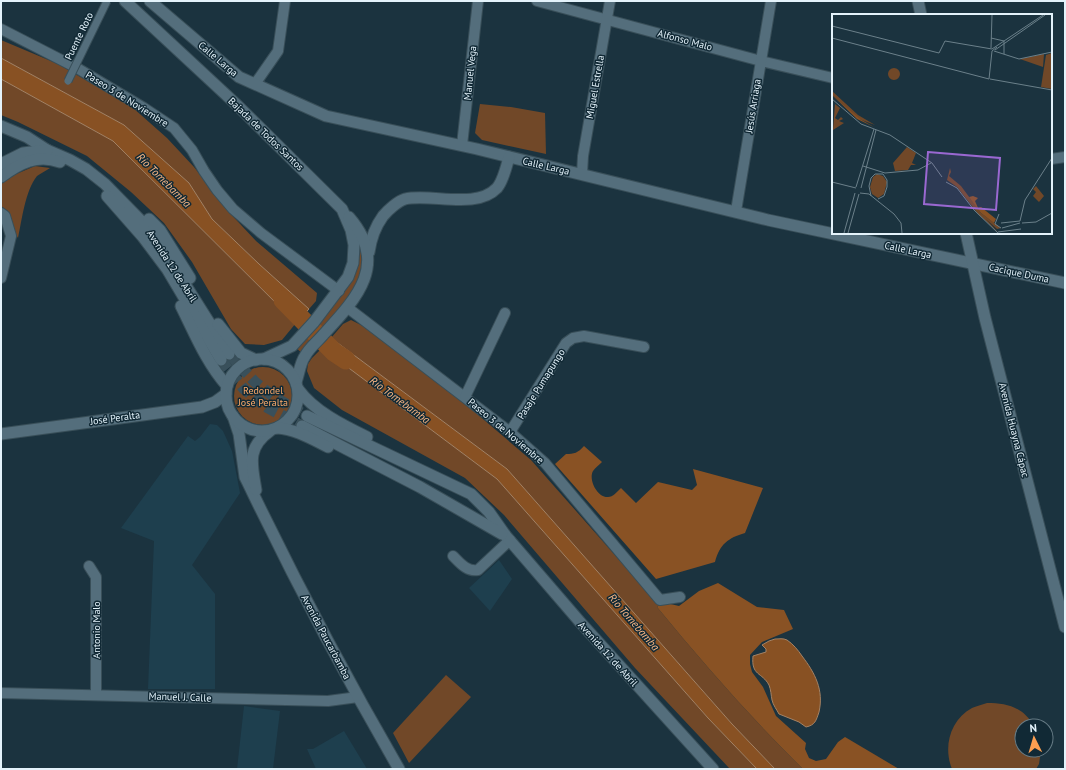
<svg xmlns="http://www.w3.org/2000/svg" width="1066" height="770" font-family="'PT Sans',sans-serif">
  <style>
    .built { fill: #1e3f4e }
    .green { fill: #714828 }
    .forest { fill: #895224 }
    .water { fill: #885123; stroke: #a48264 }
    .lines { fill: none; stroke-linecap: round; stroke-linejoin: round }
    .river { stroke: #885123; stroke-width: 19 }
    .secondary-tunnel { stroke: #39505b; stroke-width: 11; stroke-dasharray: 11 5.5; stroke-linecap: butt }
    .minor-casing { stroke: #394f59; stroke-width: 12 }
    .tertiary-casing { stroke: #394f59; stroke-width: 13 }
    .secondary-casing { stroke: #394f59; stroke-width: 13 }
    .minor { stroke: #546e7c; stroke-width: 10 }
    .tertiary { stroke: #546e7c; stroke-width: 11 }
    .secondary { stroke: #546e7c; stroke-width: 11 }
    .pedestrian-bridge-casing { stroke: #394f59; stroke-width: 9; stroke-linecap: butt }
    .pedestrian-bridge { stroke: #546e7c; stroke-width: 7 }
    .labels { text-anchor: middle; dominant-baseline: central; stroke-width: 3; stroke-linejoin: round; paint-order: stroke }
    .street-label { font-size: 10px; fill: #e4f3fb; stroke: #112935 }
    .park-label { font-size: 10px; fill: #fcaa6a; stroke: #112935 }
    .water-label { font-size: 11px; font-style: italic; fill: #f9b785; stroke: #112935 }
    .inset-road { fill: none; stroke: #6b808a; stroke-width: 1 }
    .view { fill: #9a68d1; fill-opacity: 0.15; stroke: #9a68d1; stroke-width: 2 }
    .inset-edge { fill: none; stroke: #e4f3fb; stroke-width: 2 }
  </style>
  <rect width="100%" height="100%" fill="#1b333f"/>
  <!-- built -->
  <g class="built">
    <path d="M210,424L217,425L223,431L232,451L240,493L192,565L215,594V689H148L154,541L121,528L188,436L195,441L200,437Z"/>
    <path d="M499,560L512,579L490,611L469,588Z"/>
    <path d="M244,706L280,711L273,769H237Z"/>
    <path d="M344,731L367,769H316L307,749H313Z"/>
  </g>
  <!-- green -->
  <g class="green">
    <path d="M1,40L58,64L132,107L167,138L194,167L227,210L256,241L317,293L316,301L309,309L259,264L212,219L189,183L124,125L1,58Z"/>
    <path d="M1,79L113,141L296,323L282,340L264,345L245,344L231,329L192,262L164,223L131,192L87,156L18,122L1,115Z"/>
    <path d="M480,104L511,107L545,113L546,154L482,140L475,133Z"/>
    <path d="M35,166L50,168C46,171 41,173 37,176C25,191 22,220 18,238L12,227L8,211L1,206V184L14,175Z"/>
    <path d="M361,232L365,277L304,355L294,346L339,291Z"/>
    <path d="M351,320L369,329L421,369L470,408L531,460L659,605L657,607C703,663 751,718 803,769H775L732,724L507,469L331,338L343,324Z"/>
    <path d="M322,348L497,479L708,718L757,769H730L635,668L504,515L465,478L342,410L314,388L307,371L308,364L312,358Z"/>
    <circle cx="263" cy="396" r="29"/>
    <path d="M446,675L471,697L409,763L393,733Z"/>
    <path d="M987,703C1007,703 1023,707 1034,726H1022V750H1041L1039,764L1036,769H952C943,747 950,720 972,708C976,706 982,705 987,703Z"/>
  </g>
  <!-- forest -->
  <g class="forest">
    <path d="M584,446L602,462C599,465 595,468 593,471C588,480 598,498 608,497C613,497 617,492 621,488L636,503L658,482L692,490L697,485L693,469L763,488L745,533C728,538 720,544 715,562L656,579L555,464L566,454C574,454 578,453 584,446Z"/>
    <path d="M718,583L757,607L784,610L793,629L762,642L750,655V664L752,672L763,687L776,716L806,743L805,749L809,758L816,761L826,759L838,742L845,737L899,769H803C751,718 703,663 657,607L662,602L679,606L699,591Z"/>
  </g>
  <!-- water -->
  <g class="water">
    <path d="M1,58L124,125L189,183L212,219L259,264L309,309L296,323L113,141L1,79Z"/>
    <path d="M331,338L507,469L732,724L775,769H757L708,718L497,479L322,348Z"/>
    <path d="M775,639C779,639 783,638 787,640C793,644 798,650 802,656C815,673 824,690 819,712C816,721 815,725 806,727L799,722L779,714C777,710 773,705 772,700C771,695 771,690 769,685C762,672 751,676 753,656L766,652V649L762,645L769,641Z"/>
  </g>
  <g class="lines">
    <!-- river -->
    <path class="river" d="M283,300L334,352L346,360"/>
    <!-- secondary-tunnel -->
    <g class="secondary-tunnel">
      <path d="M229,354L255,382L274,397L307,416"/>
      <path d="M221,360L244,389L268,408L302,426"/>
    </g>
    <!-- minor casing -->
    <g class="minor-casing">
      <g id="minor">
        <path d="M537,1L761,61L833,78"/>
        <path d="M1,29L77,68L144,108L174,128L192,150L204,171L217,190L233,209L261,233L339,291"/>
        <path d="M255,84L278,51L285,1"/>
        <path d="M462,145L478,1"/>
        <path d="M1051,159L1065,157"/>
        <path d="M582,174L583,156L610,1"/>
        <path d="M736,211L771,1"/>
        <path d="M1,213L5,216L11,236L1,278"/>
        <path d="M348,308L510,432L545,463L660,600L680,597"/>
        <path d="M465,397L505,313"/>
        <path d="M510,432L566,343L573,338L584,336L644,347"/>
        <path d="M453,556C460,563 467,572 478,570L510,540"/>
        <path d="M89,566L96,577V695"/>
        <path d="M1,693L328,701L358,697"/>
      </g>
    </g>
    <!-- tertiary casing -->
    <g class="tertiary-casing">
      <g id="tertiary">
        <path d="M125,1L237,105L342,209L351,230L354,245L353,263L348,277L314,322L292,346L264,359"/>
        <path d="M150,1L239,77L326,116L477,149L768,220L1065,283"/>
        <path d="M918,1L921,15"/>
        <path d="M966,233L985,318L1065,627"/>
        <path d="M369,252C371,238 375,227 383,216C388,210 398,201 405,199C431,193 476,210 497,188C502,182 507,165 509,157"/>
        <path d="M296,382C299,374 300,363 305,356C309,348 317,342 323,335C356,299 390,264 349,217"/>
        <path d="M233,416L239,434L245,477L248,483C295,581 345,676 399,769"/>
        <path d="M1,434L202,407L215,402L226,394"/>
        <path d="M256,490C252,465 246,448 270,431"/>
      </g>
    </g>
    <!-- secondary casing -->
    <g class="secondary-casing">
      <g id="secondary">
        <path d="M1,126L27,137L47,150L70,160L86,169L105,184L152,232L229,354"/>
        <path d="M1,164L23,153L47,150"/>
        <path d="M1,177C20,163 37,154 60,162"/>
        <path d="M107,196L143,237L167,269L221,360"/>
        <path d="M149,219L160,230L190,278"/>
        <path d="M181,306C195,334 206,362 227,386"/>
        <path d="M218,324L241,353L256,360"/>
        <circle cx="262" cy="395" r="36"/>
        <path d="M298,389C314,411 342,425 367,437"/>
        <path d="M307,416L471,494L489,512L506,536L580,622L713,769"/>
        <path d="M302,426L420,487L502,534"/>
        <path d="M277,428C295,429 312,439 328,447"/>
      </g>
    </g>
    <!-- minor -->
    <use href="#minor" class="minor"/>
    <!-- tertiary -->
    <use href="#tertiary" class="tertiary"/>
    <!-- secondary -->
    <use href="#secondary" class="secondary"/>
    <!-- pedestrian-bridge casing -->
    <g class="pedestrian-bridge-casing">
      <path id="pedestrian-bridge" d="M68,81L107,1"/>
    </g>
    <!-- pedestrian-bridge -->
    <use href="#pedestrian-bridge" class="pedestrian-bridge"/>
  </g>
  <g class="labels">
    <!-- street labels -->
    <g class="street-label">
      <text transform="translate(79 36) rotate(-64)">Puente Roto</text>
      <text transform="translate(685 40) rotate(15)">Alfonso Malo</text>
      <text transform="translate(218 59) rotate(40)">Calle Larga</text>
      <text transform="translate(470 73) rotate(-84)">Manuel Vega</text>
      <text transform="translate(595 87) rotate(-80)">Miguel Estrella</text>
      <text transform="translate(127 99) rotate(32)">Paseo 3 de Noviembre</text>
      <text transform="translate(753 106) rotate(-81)">Jesús Arriaga</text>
      <text transform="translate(266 134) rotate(44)">Bajada de Todos Santos</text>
      <text transform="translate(546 166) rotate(13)">Calle Larga</text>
      <text transform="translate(908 250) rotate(12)">Calle Larga</text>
      <text transform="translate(172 266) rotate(57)">Avenida 12 de Abril</text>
      <text transform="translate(1019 273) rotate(12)">Cacique Duma</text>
      <text transform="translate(541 384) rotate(-58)">Pasaje Pumapungo</text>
      <text transform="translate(115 418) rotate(-8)">José Peralta</text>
      <text transform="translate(1014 430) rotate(76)">Avenida Huayna Cápac</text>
      <text transform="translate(506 431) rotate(40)">Paseo 3 de Noviembre</text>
      <text transform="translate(96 630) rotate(-90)">Antonio Malo</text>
      <text transform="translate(326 637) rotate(62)">Avenida Paucarbamba</text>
      <text transform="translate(608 654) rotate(48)">Avenida 12 de Abril</text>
      <text transform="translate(180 697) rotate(2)">Manuel J. Calle</text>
    </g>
    <!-- park labels -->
    <g class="park-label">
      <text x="263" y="390">Redondel<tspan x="263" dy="12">José Peralta</tspan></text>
    </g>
    <!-- water labels -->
    <g class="water-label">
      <text transform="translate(164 180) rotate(45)">Río Tomebamba</text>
      <text transform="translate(400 400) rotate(36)">Río Tomebamba</text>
      <text transform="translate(634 622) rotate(49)">Río Tomebamba</text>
    </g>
  </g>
  <!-- overview -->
  <g transform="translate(832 14)">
    <rect width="220" height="220" fill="#1b333f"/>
    <path d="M220,39V75L209,73L214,41ZM212,40L211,53L188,45ZM56 60a6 6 0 1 1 12 0a6 6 0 1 1-12 0ZM0,77L26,101L43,111L27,105L0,81ZM3,90L8,94L3,104L6,106L9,103L11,105L7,107L12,109L1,116ZM75,133L84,139L80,149L84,151H79L76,156L63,157L61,149ZM118,154L119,158L117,162L129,172L149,199L169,214L165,215L154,205L166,218L147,201L125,173L115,166ZM45,160L51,162L55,168L52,180L46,184L40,180L38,173L41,163ZM204,172L212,182L207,188L201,182L204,178L201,175Z" fill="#714828"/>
    <path d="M141,182L146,184L143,187L146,194L149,193L164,205L162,209L149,199L142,190L137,183Z" fill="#895224"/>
    <path d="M0,81L28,105L42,113L25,105Z" fill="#885123"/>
    <path class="inset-road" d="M0,12L107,39L113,27L160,35L211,1M0,24L157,65L160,37L165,33M159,24L172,27V40M159,34L160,1M163,36L213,1M162,37L187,45L220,38M158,65L220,76M0,85L29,110L58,121L100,149L110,163M31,152L53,159L86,156L99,149M0,168L24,174M114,168L125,174L142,196L166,219M24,173L42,115M29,174L44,116M28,179L37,180L62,200L69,209L70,219M39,182L37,172L39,164L43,160H51L55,166V173L52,182L46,185M167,200L163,210L169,214M188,207L193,186L220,144M169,209L188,207M190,209L204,208L220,199M170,214L188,209M166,218L189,215M12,219L23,179M16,219L27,180"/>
    <path class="view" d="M96,138L168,144L164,196L92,190Z"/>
    <rect width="220" height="220" class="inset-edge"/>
  </g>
  <!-- border -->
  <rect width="1066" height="770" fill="none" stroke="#e4f3fb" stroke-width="4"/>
  <!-- north arrow -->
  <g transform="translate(1034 738) rotate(355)"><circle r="19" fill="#112935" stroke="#657a84"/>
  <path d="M0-3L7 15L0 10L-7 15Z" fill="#fb9e51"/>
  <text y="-6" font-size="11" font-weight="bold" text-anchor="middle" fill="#e4f3fb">N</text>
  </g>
</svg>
